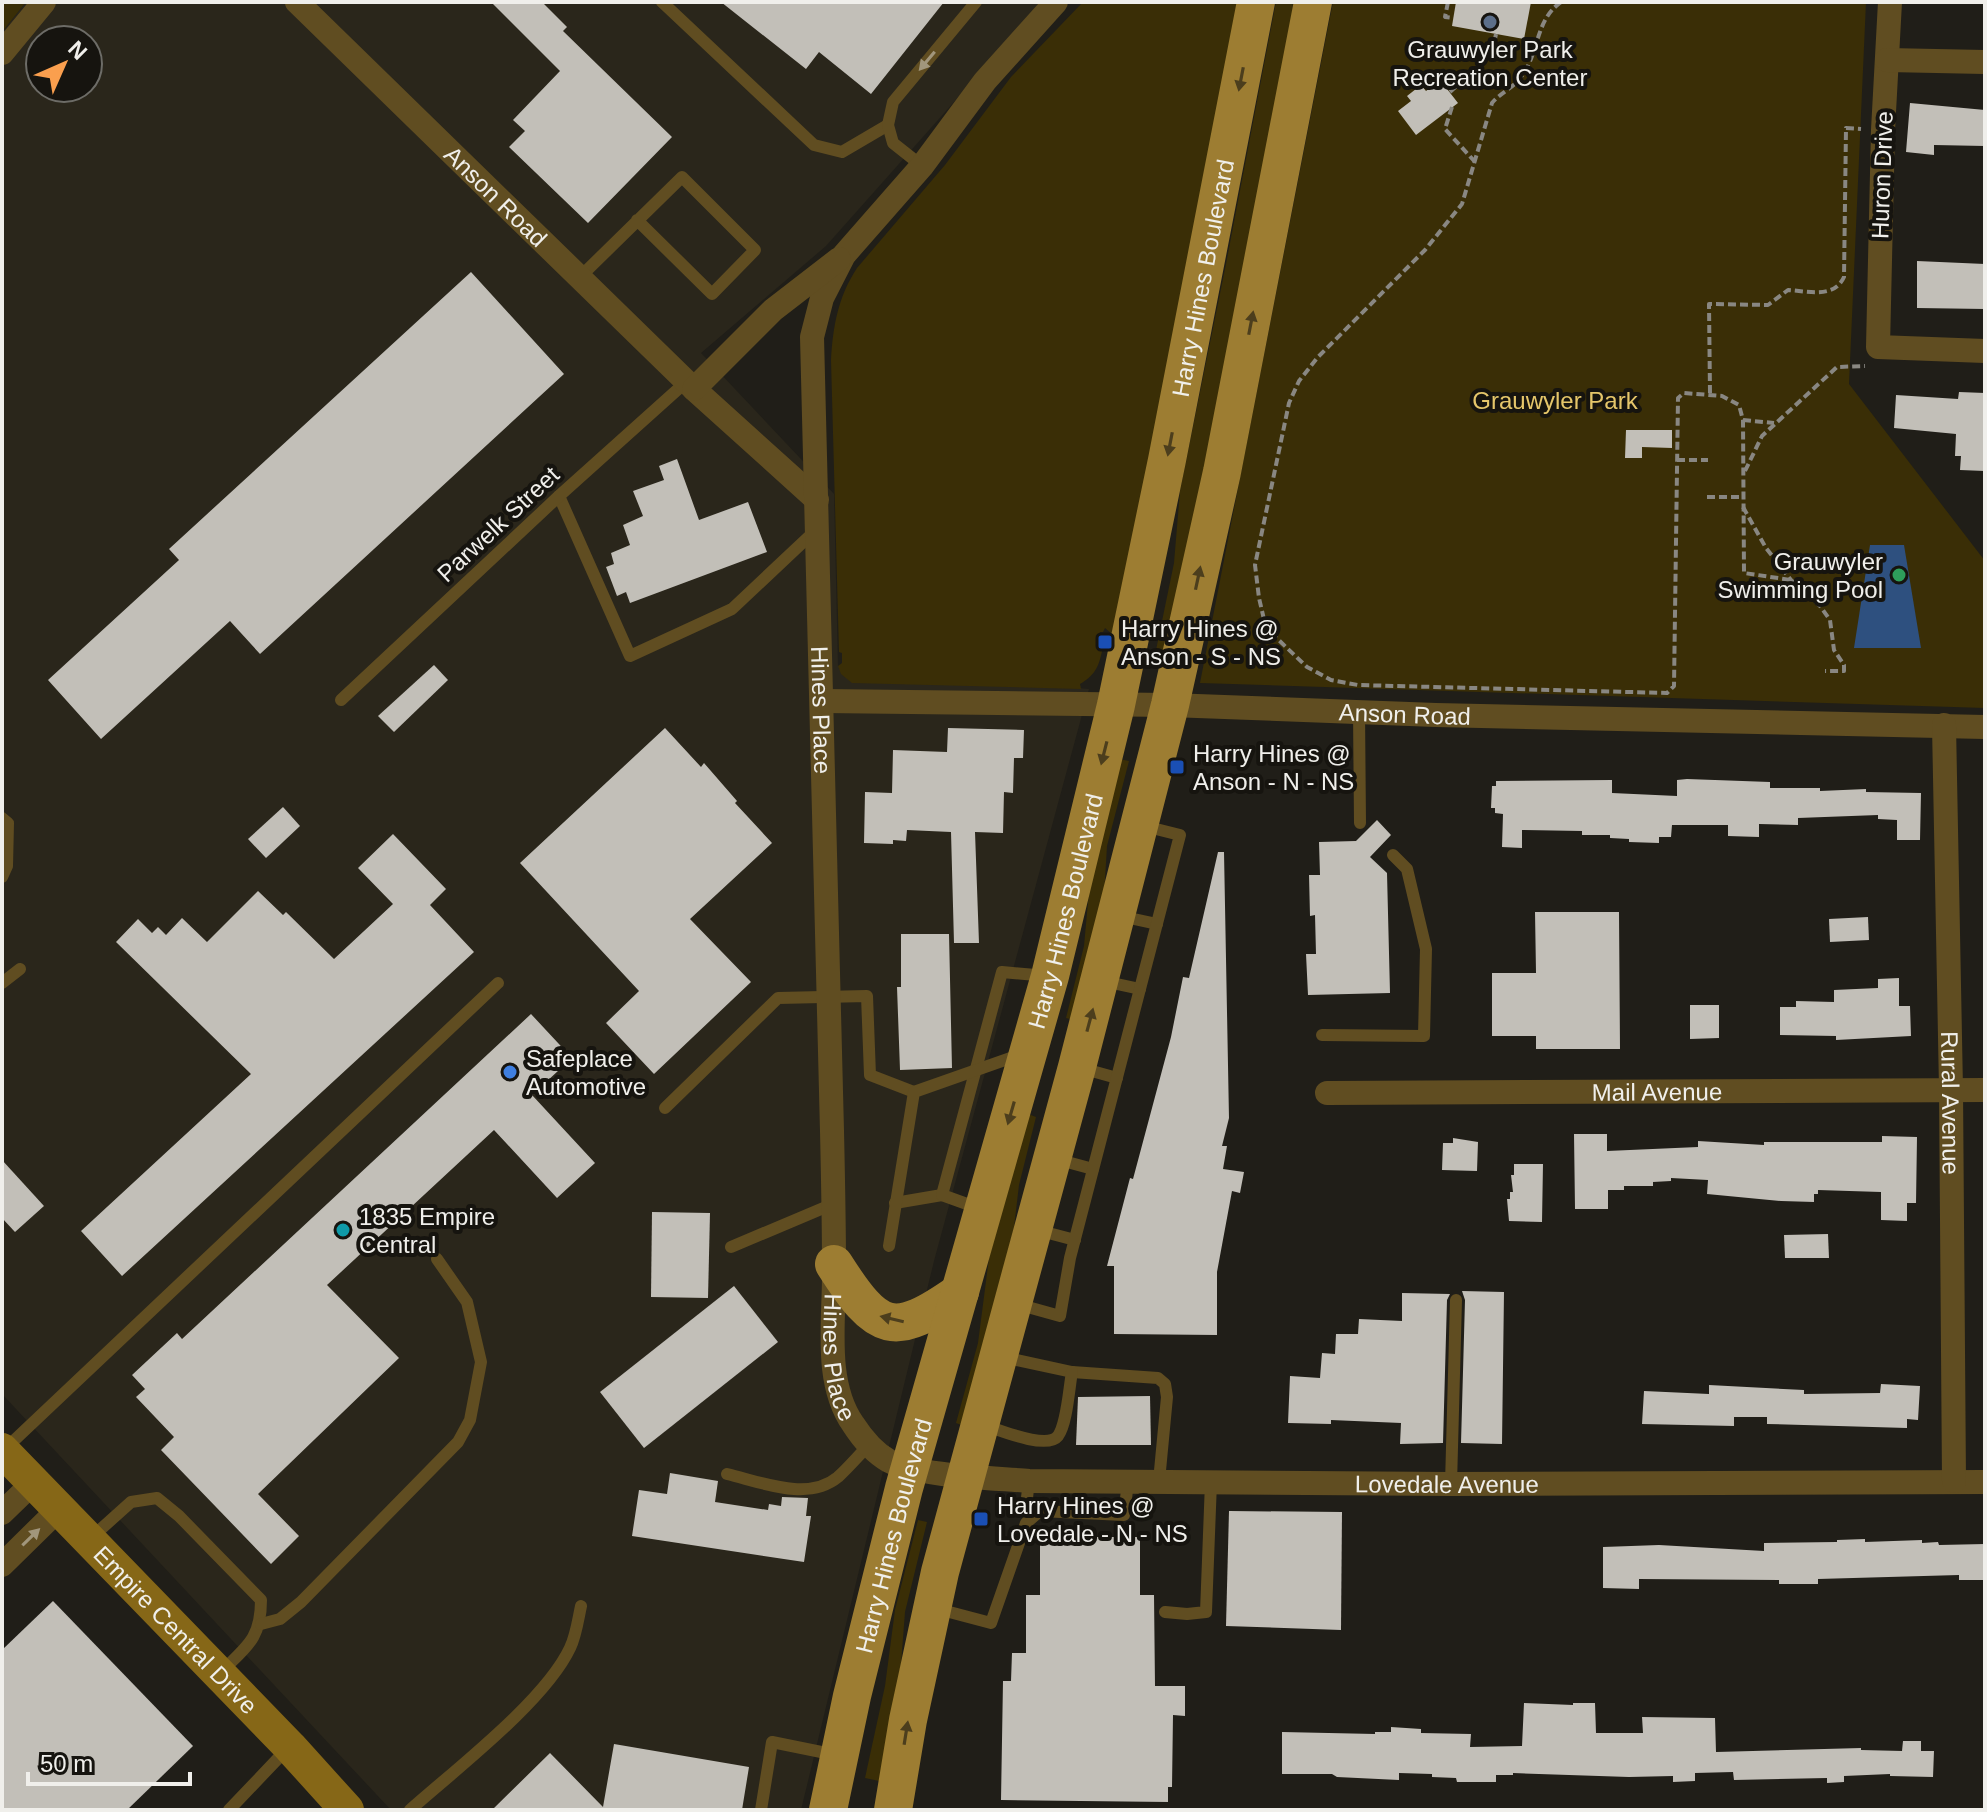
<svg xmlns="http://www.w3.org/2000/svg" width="1987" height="1812" font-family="Helvetica,sans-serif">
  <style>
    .built { fill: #2a261b; fill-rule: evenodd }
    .green { fill: #3a2e06 }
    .water { fill: #2e507f }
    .building { fill: #c2bfb8 }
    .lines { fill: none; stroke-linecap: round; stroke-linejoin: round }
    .path { stroke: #898782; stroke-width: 4; stroke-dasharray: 8 4; stroke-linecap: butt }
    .lane { stroke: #604d21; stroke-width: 12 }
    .street { stroke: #604d21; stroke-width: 24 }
    .secondary { stroke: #866717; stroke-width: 34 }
    .primary { stroke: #9d7d32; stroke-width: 38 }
    .oneway { fill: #a1967c }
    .oneway2 { fill: #4c3e1d }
    .service-dot { fill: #5c6f8a; stroke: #16140f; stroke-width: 3 }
    .leisure-dot { fill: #2e9e5b; stroke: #16140f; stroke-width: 3 }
    .transit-dot { fill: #1a4fb4; stroke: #16140f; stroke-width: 3 }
    .shop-dot { fill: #3f7fe0; stroke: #16140f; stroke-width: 3 }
    .culture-dot { fill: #0f9aa8; stroke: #16140f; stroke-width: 3 }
    .labels { text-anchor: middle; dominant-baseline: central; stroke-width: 8; stroke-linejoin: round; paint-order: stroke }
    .poi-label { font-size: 24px; fill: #f0efeb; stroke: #16140f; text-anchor: start }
    .street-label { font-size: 24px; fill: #f0efeb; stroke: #16140f }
    .park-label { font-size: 24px; fill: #e5c66a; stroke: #16140f }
  </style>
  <rect width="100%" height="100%" fill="#201e18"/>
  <!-- built -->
  <path class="built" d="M26,2H1043L826,246L701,353L834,494L838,666L1089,689L934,1261L801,1810H391L2,1394V32ZM40,40H88V88H40Z"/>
  <!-- green -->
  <g class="green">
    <path d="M2,2H26L2,32Z"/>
    <path d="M1083,2H1239L1219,124L1112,634L1105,628L1103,632H1100L1096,645L1103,647C1099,665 1097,674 1080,684L1081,689L852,683L841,674L838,666L842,663V653L839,652L831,360C833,326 838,297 857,268L945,165L1011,77Z"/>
    <path d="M1276,2H1293L1290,38L1270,152L1165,656L1155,655L1174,563L1180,491L1226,264Z"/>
    <path d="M1333,2H1866L1849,384L1985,561V708L1200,683Z"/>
    <path d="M1119,759L1129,761L1107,846L1104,896L1074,1020L1066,1018L1084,946L1089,891Z"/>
    <path d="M1028,1114L1036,1117L1019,1185L1014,1227L964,1426L956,1423L978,1343L989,1258Z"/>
    <path d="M918,1520L927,1522L905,1612L901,1664L879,1781L865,1778L885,1686L895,1610Z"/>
  </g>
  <!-- water -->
  <path class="water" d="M1870,545H1904L1921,648H1854Z"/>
  <!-- building -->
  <g class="building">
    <path d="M491,2H542L567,27L563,31L672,137L588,223L509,147L525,131L513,120L560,71Z"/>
    <path d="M721,2H944L871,94L819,52L806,69Z"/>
    <path d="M1456,2H1531L1524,39L1452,26Z"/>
    <path d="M1440,80L1458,103L1416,135L1398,111L1411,101L1407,96L1421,85L1426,91Z"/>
    <path d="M1910,103L1985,110V146L1934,145V155L1906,152Z"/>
    <path d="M1917,261L1985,264V309L1917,308Z"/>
    <path d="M471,272L564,374L260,654L230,621L101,739L48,680L179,560L169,549Z"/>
    <path d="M1959,392L1985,393V471L1960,470L1961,456H1955L1956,434L1894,428L1896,395L1958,399Z"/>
    <path d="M1626,430H1672V448L1642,447V458H1625Z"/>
    <path d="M677,459L699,520L748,502L767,552L630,603L626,592L617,596L606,567L614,564L611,553L630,545L623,525L643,516L633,491L664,480L659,466Z"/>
    <path d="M434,665L448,680L394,732L378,716Z"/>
    <path d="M665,728L701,767L704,763L737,801L735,803L772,843L690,919L751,982L654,1074L606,1023L639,991L520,863Z"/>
    <path d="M948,728L1024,730L1023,758H1014L1013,793L1004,792L1003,833L975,832L979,943H954L951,832L907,830L906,841L893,840V844L864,843L865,792L892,793L893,750L947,752Z"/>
    <path d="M1687,779L1770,782V788H1820V791L1866,789V792L1921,793L1920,840H1897V820L1878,819V815L1798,818V825L1759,824V837L1728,836V825H1672L1671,837H1659V843L1629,842V839L1610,838V835H1582V831L1522,830V848L1502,847L1503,814L1495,813V808H1491L1492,786H1496V781L1612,780V793L1677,796V780Z"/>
    <path d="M283,807L300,826L266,858L248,839Z"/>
    <path d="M1377,820L1391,835L1370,857L1387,873L1390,993L1308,995L1306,954H1316L1315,915L1310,916L1309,875H1320L1319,842L1356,841Z"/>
    <path d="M393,834L446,889L430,905L474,952L122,1276L81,1231L251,1074L116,942L138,919L152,933L158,927L166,935L182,918L207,942L258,891L283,915L286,912L334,959L393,904L358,868Z"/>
    <path d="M1218,852H1224L1229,1118L1222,1146H1227L1223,1169L1244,1172L1240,1193L1232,1191L1217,1272V1335L1114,1334V1266H1107L1130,1178L1133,1179L1171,1037L1183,977L1189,978Z"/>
    <path d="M1535,912H1619L1620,1049H1536V1036H1492V973H1536Z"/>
    <path d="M1868,917L1869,940L1830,942L1829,919Z"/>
    <path d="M901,934H949L952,1068L900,1070L897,987H901Z"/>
    <path d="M1899,978V1006H1910L1911,1036L1836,1040V1036L1780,1035V1007H1796V1001L1834,1002V990L1878,988V979Z"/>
    <path d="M1690,1005H1719V1038L1690,1039Z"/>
    <path d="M531,1014L572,1058L532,1095L595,1163L557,1198L494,1130L327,1285L399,1358L258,1494L299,1536L271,1564L161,1450L174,1437L136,1397L145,1389L132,1375L177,1333L182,1339Z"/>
    <path d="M1574,1134H1607V1151L1698,1147V1141L1764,1145V1142H1882V1136L1917,1137L1916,1203H1907V1221L1881,1220V1192L1818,1190V1194H1814V1202L1781,1201L1707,1194L1708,1180L1671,1178V1181L1653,1182V1186H1624V1190H1608V1209H1575Z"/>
    <path d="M1453,1138L1478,1142L1477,1171L1442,1170L1443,1143H1453Z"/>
    <path d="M2,1160L44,1206L15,1232L2,1218Z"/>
    <path d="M1514,1164H1543L1542,1222L1509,1221L1507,1199H1510V1192H1513L1511,1175H1514Z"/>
    <path d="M652,1212L710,1213L708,1298L651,1297Z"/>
    <path d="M1828,1234L1829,1258H1785L1784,1235Z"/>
    <path d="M734,1286L778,1342L644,1448L600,1392Z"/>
    <path d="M1462,1291L1504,1292L1502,1444L1461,1443L1465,1300Z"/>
    <path d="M1402,1293L1450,1294L1447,1300L1443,1443L1400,1444L1401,1423L1331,1420V1424L1288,1423L1290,1376L1320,1378L1322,1353L1335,1354L1336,1334H1358L1359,1319L1402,1321Z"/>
    <path d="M1881,1384L1920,1386L1918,1420L1907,1419V1428L1767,1424V1417H1734V1426L1642,1424L1644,1391L1709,1394V1385L1804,1390V1394L1880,1393Z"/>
    <path d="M1150,1396L1151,1445H1076L1078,1397Z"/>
    <path d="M670,1473L718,1481L715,1502L768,1510L769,1504L781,1506L782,1497L808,1498L806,1516H811L804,1562L632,1536L639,1490L667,1494Z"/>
    <path d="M1229,1511L1342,1512L1341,1630L1226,1626Z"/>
    <path d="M1040,1537H1140V1595H1154L1155,1686H1185V1716L1173,1715L1172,1787H1168V1802L1001,1800L1003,1681H1011L1012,1653H1026V1595H1040Z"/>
    <path d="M1865,1539V1542L1922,1540V1543L1938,1542L1939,1545L1985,1544V1580H1959V1575L1818,1579V1584H1779V1580L1639,1579V1589L1603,1588V1547L1659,1545L1764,1551V1543L1837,1542V1540Z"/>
    <path d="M53,1601L193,1746L127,1810H2V1650Z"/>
    <path d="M1524,1703L1573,1705V1703H1595L1596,1733H1643L1642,1717L1715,1718L1716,1752L1861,1748V1750L1902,1751L1903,1741H1921V1751H1934L1933,1777L1890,1776V1774L1844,1776V1782L1827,1783V1778L1734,1780L1733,1772L1695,1773V1781L1673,1782V1776L1629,1777L1513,1773V1775H1496V1782H1457L1456,1778L1432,1777V1774L1399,1773V1780L1337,1777L1332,1774H1282V1732L1375,1734V1732H1391V1727L1421,1729V1733L1471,1734L1470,1747L1522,1746Z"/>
    <path d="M614,1744L749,1767L742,1810H492L550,1753L603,1807Z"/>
  </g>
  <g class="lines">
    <!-- path -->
    <g class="path">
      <path d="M1448,2L1445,17L1453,18"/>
      <path d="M1561,2C1534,21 1540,54 1520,78C1513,88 1500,93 1492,103L1462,204L1425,250L1318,357L1299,381L1289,403L1255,565L1259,598L1266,628L1307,667L1331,680L1358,685L1667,693L1674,686L1678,398L1684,393L1722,396L1739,405L1743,420L1744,573L1791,580"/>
      <path d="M1450,92L1492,54L1496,34"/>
      <path d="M1452,107L1445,129L1476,163"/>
      <path d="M1710,393L1709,304L1768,305L1788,290C1808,291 1834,299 1844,277L1846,128L1861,129"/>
      <path d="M1743,420L1774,423"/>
      <path d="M1677,460H1708"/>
      <path d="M1745,471L1762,436L1837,367L1865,366"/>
      <path d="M1707,497H1743"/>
      <path d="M1743,507L1766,548L1791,580L1820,606L1830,620L1834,650L1844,665V671H1825"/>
    </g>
    <!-- lane -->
    <g class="lane">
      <path d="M662,2L814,145L842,152L888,125"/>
      <path d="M922,166L893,143L888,125L893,102L976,2"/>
      <path d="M579,278L682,177L755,250L712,294L637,220"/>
      <path d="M559,496L630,656L732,609L817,529"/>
      <path d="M341,700L559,496L686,382"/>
      <path d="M1359,712L1360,823"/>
      <path d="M2,818L8,823L7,866L2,877"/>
      <path d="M1120,916L1157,924"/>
      <path d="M1103,981L1140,989"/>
      <path d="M2,983L20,969"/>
      <path d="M1322,1035L1424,1036L1426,949L1407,869L1393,855"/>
      <path d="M1081,1068L1117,1078"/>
      <path d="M665,1108L778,998L867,996L870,1075L914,1092"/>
      <path d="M1056,1159L1093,1169"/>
      <path d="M895,1203L942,1195"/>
      <path d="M978,1208L942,1195L1002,972L1047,976"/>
      <path d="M1037,1230L1075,1240"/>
      <path d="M889,1246L914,1092L1022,1054"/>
      <path d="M731,1247L833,1204"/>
      <path d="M1017,1304L1060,1316L1070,1258L1180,835L1144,826"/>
      <path d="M1003,1357L1072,1372L1158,1378L1165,1384L1167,1397L1159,1481"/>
      <path d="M984,1425C999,1430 1047,1450 1058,1436C1067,1424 1069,1388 1072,1372"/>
      <path d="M5,1449L498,983"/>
      <path d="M727,1474C761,1482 808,1502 838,1477C849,1467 859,1455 869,1445"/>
      <path d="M1029,1481L1026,1506L1032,1517"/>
      <path d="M1451,1484L1456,1300"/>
      <path d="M92,1537L131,1502L157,1498L179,1516L261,1600C261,1640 246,1647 219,1674"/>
      <path d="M938,1609L991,1623L1026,1523L1040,1511L1124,1515L1128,1482"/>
      <path d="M1165,1612L1187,1614L1206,1612L1211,1482"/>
      <path d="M261,1624L280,1619L301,1602L458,1442L470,1420L481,1362L467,1302L437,1259"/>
      <path d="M229,1810L287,1749"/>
      <path d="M410,1810C456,1769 545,1701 570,1648C576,1636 578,1620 581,1606"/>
      <path d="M761,1810L772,1742L836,1755"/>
    </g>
    <!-- street -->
    <g class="street">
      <path id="s1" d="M297,2L694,389L817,500"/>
      <path id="s2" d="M1056,2L985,81L922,166L844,255L822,298L812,337C819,602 826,867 832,1131C833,1176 834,1222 834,1267C835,1317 823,1381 853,1424C862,1438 875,1453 889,1461C917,1476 995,1478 1029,1481L1451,1484L1985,1482"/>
      <path d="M1890,2L1883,130L1878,347L1985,351"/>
      <path d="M2,53L44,2"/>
      <path d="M1887,60L1985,62"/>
      <path d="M694,389L773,310L839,259"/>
      <path id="s3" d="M823,701L1170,705L1436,715L1985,727"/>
      <path id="s4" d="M1944,725L1951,1089L1954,1481"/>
      <path id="s5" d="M1327,1093L1985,1090"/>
      <path d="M2,1513L34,1482"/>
      <path d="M2,1565L60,1508"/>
    </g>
    <!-- secondary -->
    <path class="secondary" id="s6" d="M2,1450L290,1747L347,1810"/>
    <!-- primary -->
    <g class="primary">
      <path d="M834,1264C878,1333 893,1339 960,1292"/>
      <path id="s7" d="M828,1810L852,1696L904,1488L1050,976L1116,705L1167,460L1256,2"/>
      <path d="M893,1810L908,1720L940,1572L1077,1067L1170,705L1222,472L1313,2"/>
    </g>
  </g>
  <!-- one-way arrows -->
  <defs><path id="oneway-solid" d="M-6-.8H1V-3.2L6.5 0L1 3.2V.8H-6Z" transform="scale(2)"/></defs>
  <g class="oneway">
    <use href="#oneway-solid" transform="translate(927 61) rotate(130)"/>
    <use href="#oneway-solid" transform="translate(31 1537) rotate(-44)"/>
  </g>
  <g class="oneway2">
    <use href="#oneway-solid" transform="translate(1241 79) rotate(101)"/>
    <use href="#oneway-solid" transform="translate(1251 323) rotate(-79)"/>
    <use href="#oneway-solid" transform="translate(1170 444) rotate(101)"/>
    <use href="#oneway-solid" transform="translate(1198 578) rotate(-78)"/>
    <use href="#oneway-solid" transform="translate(1104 753) rotate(104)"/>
    <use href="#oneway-solid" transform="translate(1090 1020) rotate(-75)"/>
    <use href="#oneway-solid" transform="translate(1011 1113) rotate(106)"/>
    <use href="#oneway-solid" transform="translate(892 1319) rotate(-167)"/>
    <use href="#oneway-solid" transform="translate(906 1733) rotate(-81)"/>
  </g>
  <!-- markers -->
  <circle class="service-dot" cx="1490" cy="22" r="8"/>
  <circle class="leisure-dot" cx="1899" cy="575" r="8"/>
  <g class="transit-dot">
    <rect x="1097" y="634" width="16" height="16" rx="4"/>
    <rect x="1169" y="759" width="16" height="16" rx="4"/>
    <rect x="973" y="1511" width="16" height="16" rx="4"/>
  </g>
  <circle class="shop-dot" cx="510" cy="1072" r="8"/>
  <circle class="culture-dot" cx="343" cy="1230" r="8"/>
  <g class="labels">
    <!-- poi labels -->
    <g class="poi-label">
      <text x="1490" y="49" text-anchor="middle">Grauwyler Park<tspan x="1490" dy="28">Recreation Center</tspan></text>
      <text x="1883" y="561" text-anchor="end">Grauwyler<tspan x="1883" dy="28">Swimming Pool</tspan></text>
      <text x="1121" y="628">Harry Hines @<tspan x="1121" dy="28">Anson - S - NS</tspan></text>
      <text x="1193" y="753">Harry Hines @<tspan x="1193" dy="28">Anson - N - NS</tspan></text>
      <text x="526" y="1058">Safeplace<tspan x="526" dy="28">Automotive</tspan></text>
      <text x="359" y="1216">1835 Empire<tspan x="359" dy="28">Central</tspan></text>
      <text x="997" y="1505">Harry Hines @<tspan x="997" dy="28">Lovedale - N - NS</tspan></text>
    </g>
    <!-- street labels -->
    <g class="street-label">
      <text transform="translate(1882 175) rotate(-88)">Huron Drive</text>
      <text stroke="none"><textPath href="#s1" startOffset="278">Anson Road</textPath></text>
      <text stroke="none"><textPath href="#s7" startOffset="1578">Harry Hines Boulevard</textPath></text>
      <text transform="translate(498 524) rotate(-43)">Parwelk Street</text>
      <text stroke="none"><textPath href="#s2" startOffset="792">Hines Place</textPath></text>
      <text stroke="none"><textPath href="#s3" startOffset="582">Anson Road</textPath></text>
      <text stroke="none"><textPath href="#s7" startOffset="930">Harry Hines Boulevard</textPath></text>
      <text stroke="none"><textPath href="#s5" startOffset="330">Mail Avenue</textPath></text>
      <text stroke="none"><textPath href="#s4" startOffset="378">Rural Avenue</textPath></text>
      <text stroke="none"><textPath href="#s2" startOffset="1440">Hines Place</textPath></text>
      <text stroke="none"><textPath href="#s2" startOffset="2122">Lovedale Avenue</textPath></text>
      <text stroke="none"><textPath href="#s7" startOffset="282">Harry Hines Boulevard</textPath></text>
      <text stroke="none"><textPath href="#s6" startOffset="250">Empire Central Drive</textPath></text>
    </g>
    <!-- park labels -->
    <g class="park-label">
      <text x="1555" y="400">Grauwyler Park</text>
    </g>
  </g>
  <!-- border -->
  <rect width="1987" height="1812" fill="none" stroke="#f0efeb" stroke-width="8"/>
  <!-- north arrow -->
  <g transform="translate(64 64) rotate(45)"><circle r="38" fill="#16140f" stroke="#6d6c67" stroke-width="2"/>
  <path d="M0-6L14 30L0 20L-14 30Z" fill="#fa9f4e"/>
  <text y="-12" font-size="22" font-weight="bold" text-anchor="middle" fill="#f0efeb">N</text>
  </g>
  <!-- scale -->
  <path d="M28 1772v12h162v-12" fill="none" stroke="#f0efeb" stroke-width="4"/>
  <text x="40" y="1772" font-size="24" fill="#f0efeb" stroke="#16140f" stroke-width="6" paint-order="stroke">50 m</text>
</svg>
